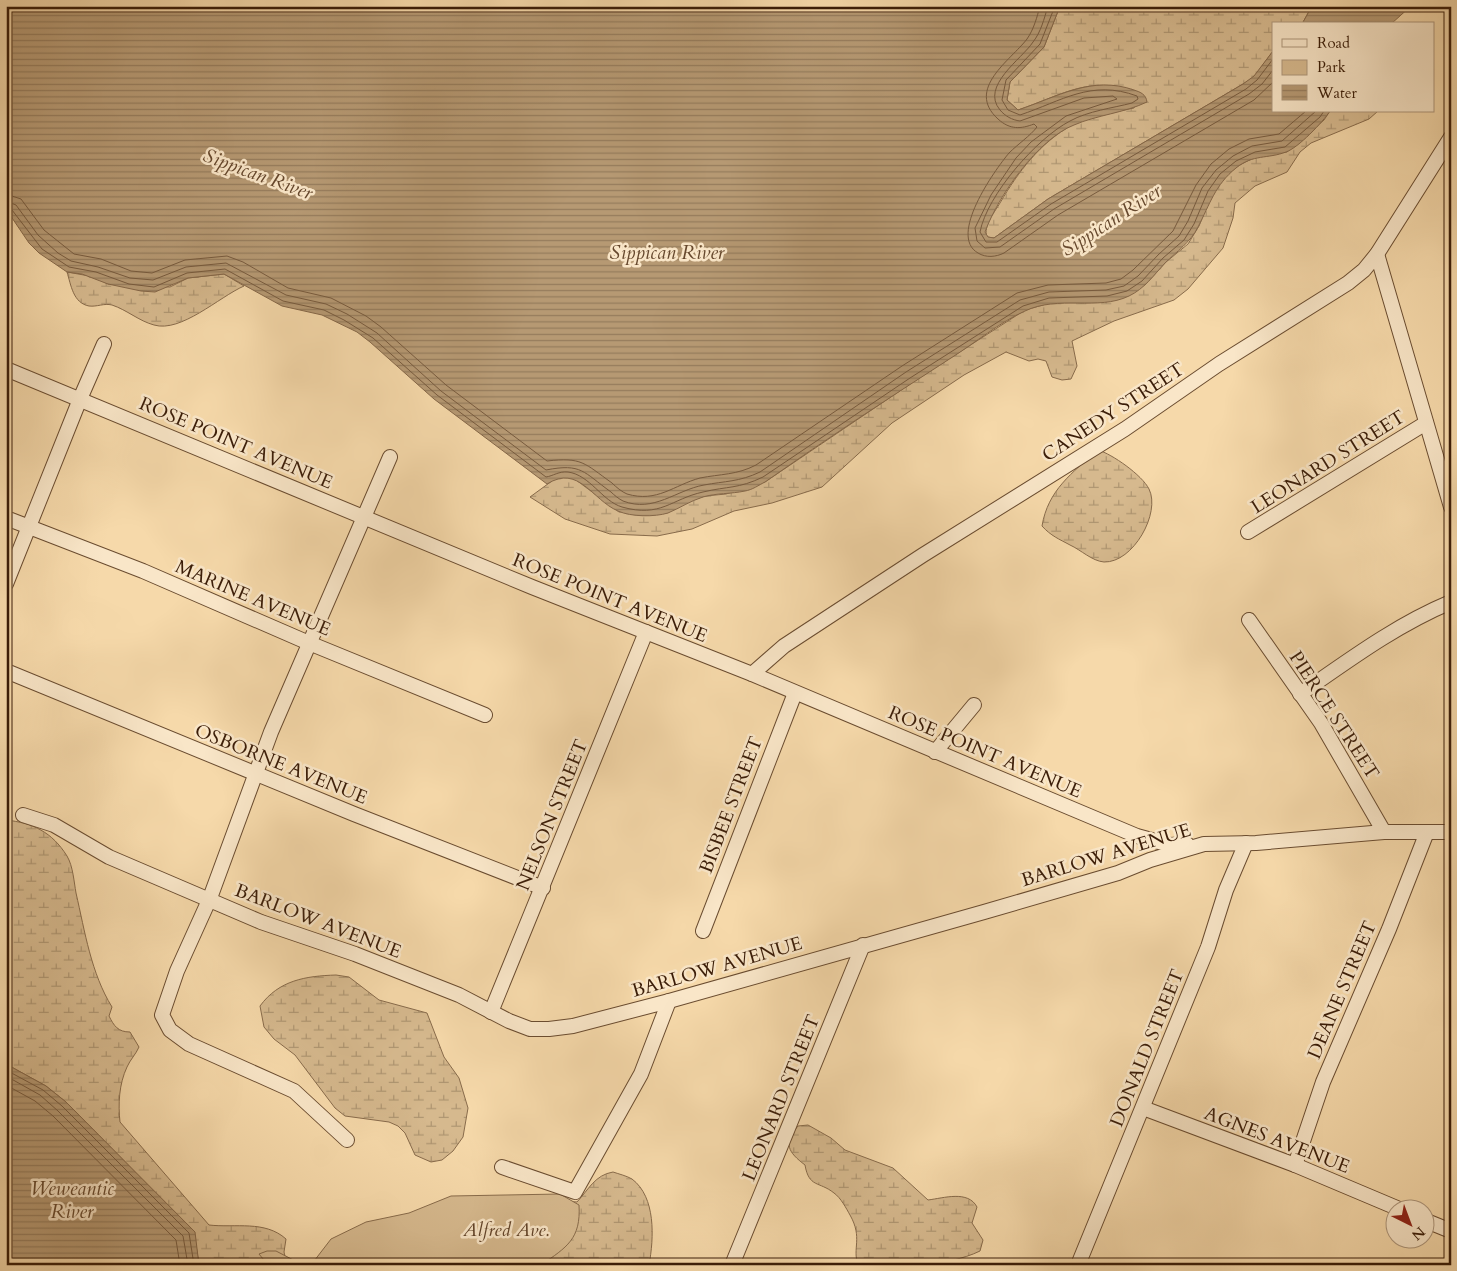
<svg xmlns="http://www.w3.org/2000/svg" width="1457" height="1271" font-family="Cardo,serif">
  <style>
    .wetland { fill: url(#wetland-marsh); stroke: #886b4b }
    .green { fill: #d6b98e; stroke: #886b4b }
    .water { fill: url(#water-rules); stroke: #856748 }
    .lines { fill: none; stroke-linecap: round; stroke-linejoin: round }
    .shore { stroke: #785b3e; stroke-width: 1 }
    .minor-casing { stroke: #6a4c30; stroke-width: 16 }
    .minor { stroke: #f9e6c8; stroke-width: 14 }
    .labels { text-anchor: middle; dominant-baseline: central; stroke-width: 5; stroke-linejoin: round; paint-order: stroke }
    .street-label { font-size: 19px; fill: #3b1d08; stroke: #f9e6c8 }
    .park-label { font-size: 19px; font-style: italic; fill: #62442a; stroke: #f9e6c8 }
    .water-label { font-size: 20px; font-style: italic; fill: #66482d; stroke: #f9e6c8 }
  </style>
  <defs>
    <pattern id="wetland-marsh" width="20" height="14" patternUnits="userSpaceOnUse" patternTransform="scale(1.25)"><rect width="20" height="14" fill="#d6b98e"/><path d="M1 5h8M5 5V1M11 12h8M15 12V8" fill="none" stroke="#af9672"/></pattern>
    <pattern id="water-rules" width="6" height="5" patternUnits="userSpaceOnUse" patternTransform="scale(1.25)"><rect width="6" height="5" fill="#b69973"/><path d="M0 2.5h6" fill="none" stroke="#957c5c"/></pattern>
  </defs>
  <rect width="100%" height="100%" fill="#f6d9aa"/>
  <filter id="stains"><feTurbulence type="fractalNoise" baseFrequency=".004" numOctaves="4"/><feColorMatrix values="0 0 0 0 .2 0 0 0 0 .09 0 0 0 0 .02 0 0 0 .5 -.17"/></filter>
  <radialGradient id="worn" r=".72"><stop offset=".6" stop-color="#630" stop-opacity="0"/><stop offset="1" stop-color="#630" stop-opacity=".3"/></radialGradient>
  <!-- wetland -->
  <g class="wetland">
    <path d="M1060,6H1312L1302,24H1273V51L1254,77L1243,84L1048,199L994,238L987,237C983,226 994,213 1000,203C1018,172 1040,143 1072,125C1089,116 1115,112 1134,108L1141,93C1091,74 1065,94 1018,110L1007,100L1010,82L1044,47Z"/>
    <path d="M1330,111H1378L1369,119L1311,143L1300,152L1287,172L1255,186L1235,203L1233,218L1223,248L1188,289L1174,300L1114,321L1072,341L1077,366L1071,379L1062,380L1052,377L1046,361L1038,359L1029,361L1006,352L964,375L892,423L822,487L772,503L734,511L692,529L657,536L610,534L565,519L530,497L556,478L567,477L576,480L619,512L667,513L687,502L705,496L726,494L765,482L913,382L1025,310L1050,303L1107,301L1145,285L1166,262L1188,244L1199,226L1212,194L1223,178L1238,166L1257,156L1287,152L1324,120Z"/>
    <path d="M67,272L95,277L108,284L170,287L188,278L224,274L244,286C219,297 181,333 154,325C139,321 127,310 112,305C104,303 97,307 89,306C73,303 71,285 67,272Z"/>
    <path d="M1098,450C1112,454 1142,475 1149,489C1161,513 1133,563 1104,562C1092,561 1081,550 1070,545C1059,539 1051,536 1042,526C1048,490 1072,473 1098,450Z"/>
    <path d="M6,820C33,823 52,832 67,856C73,866 74,882 76,893C85,932 91,973 112,1007L109,1016C114,1026 118,1032 130,1032L139,1047C136,1054 130,1060 127,1067C119,1084 118,1104 120,1122L209,1225C235,1228 265,1220 286,1239L284,1252L287,1265H199L194,1232L66,1102L46,1086L6,1064Z"/>
    <path d="M336,975L349,977L379,1000L427,1013L444,1057L459,1078L468,1108L463,1137L453,1151L442,1160L431,1162L415,1155L405,1133L398,1126L389,1122L345,1116L335,1108L295,1055L274,1039L264,1027L260,1006C279,980 306,976 336,975Z"/>
    <path d="M808,1125L831,1138L845,1150L893,1168L928,1200C944,1198 968,1190 977,1207L972,1223L983,1240L980,1251C945,1268 897,1265 858,1265C852,1248 863,1238 850,1215C846,1208 841,1198 834,1193C819,1181 809,1188 805,1165C788,1152 783,1144 798,1126Z"/>
    <path d="M613,1172C619,1174 627,1176 632,1179C656,1197 654,1238 649,1265H380L563,1201L577,1202C589,1189 595,1175 613,1172Z"/>
  </g>
  <!-- green -->
  <g class="green">
    <path d="M560,1194L579,1205C581,1239 567,1247 541,1265H311L331,1239L366,1222L409,1213L451,1196Z"/>
    <path d="M267,1251H276L303,1265H268L259,1254Z"/>
  </g>
  <!-- water -->
  <g class="water">
    <path d="M6,6H1060L1044,47L1010,82L1007,100L1018,110C1057,97 1092,75 1134,90C1140,92 1146,94 1147,102C1124,113 1097,115 1074,125C1038,139 998,196 985,232L988,237L994,238L1048,199L1243,84L1254,76L1273,51V111H1330C1323,122 1298,148 1286,152C1268,159 1253,154 1236,168C1215,185 1210,204 1198,227C1190,243 1177,251 1165,263C1154,275 1144,289 1129,296C1098,311 1058,295 1025,311C1000,322 975,343 951,358C889,398 826,439 765,482C759,485 752,490 745,491C731,494 716,493 703,497C690,501 680,508 668,513C655,517 631,517 618,511C592,500 579,464 547,484L434,399L370,342L357,332L322,315L282,306L224,274L188,278L155,292L141,291L108,284L82,274L67,272L39,253L29,243L6,209Z"/>
    <path d="M1312,6H1411L1391,24H1302Z"/>
    <path d="M6,1064L46,1086L66,1102L195,1232L199,1265H6Z"/>
  </g>
  <g class="lines">
    <!-- shore -->
    <g class="shore">
      <path d="M1040,6C1037,17 1034,29 1027,39C1011,60 965,89 998,119C1010,130 1021,129 1034,124L1037,127C1030,136 1018,144 1009,153C994,171 948,236 978,253C986,258 996,257 1004,253L1058,215L1254,100L1273,82"/>
      <path d="M1048,6C1044,19 1041,32 1033,42C1022,59 980,86 1000,110C1005,116 1012,120 1020,121L1084,98L1113,96L1117,99L1066,116L1031,142L1016,158L991,195L975,228L977,241L985,248L1000,247L1054,209L1249,94L1262,84L1273,70"/>
      <path d="M1055,6L1040,44L1006,80L1002,100L1008,110L1020,115C1062,101 1091,79 1137,96L1138,99L1132,103C1113,108 1088,111 1070,121C1037,138 987,195 980,232L986,242H997L1051,204L1246,89L1257,80L1273,59"/>
      <path d="M6,194L21,199L44,230L74,254L101,259L131,271L152,273L185,260L227,256L243,262L288,288L331,298L366,316L381,327L446,385L547,461C582,457 584,463 612,483C616,487 622,492 627,494C657,503 674,485 700,478C720,474 737,475 756,465L902,366L1017,293L1048,285L1106,283L1121,279L1133,270L1173,231L1196,185L1211,164L1229,149L1249,139L1279,134L1306,111"/>
      <path d="M6,201L16,205L38,235L58,253L71,261L98,267L130,278L153,280L186,267L226,263L286,295L326,304L347,314L377,333L441,391L546,470C582,463 583,472 611,492C614,495 619,499 623,501C654,513 676,490 704,485C725,481 739,482 760,472L906,372L1020,300L1049,292L1106,290L1124,286L1138,276L1159,254L1179,236L1188,221L1202,188L1216,170L1233,156L1252,146L1282,141L1316,111"/>
      <path d="M6,208L12,210L42,249L69,267L96,272L129,284L154,287L187,273L225,269L283,301L324,310L344,320L373,338L437,395L546,477C553,476 559,471 568,472C590,475 602,501 622,507C661,518 671,499 703,492C728,486 738,489 763,477L910,378L1023,306L1049,298L1107,296L1127,291L1142,281L1163,258L1184,240L1194,224L1208,191L1220,174L1236,161L1255,152L1285,147L1320,117L1324,111"/>
      <path d="M6,1070L43,1090L62,1106L189,1233L194,1265"/>
      <path d="M6,1076L40,1095L58,1111L183,1236L188,1265"/>
      <path d="M6,1085L35,1101L53,1116L176,1240L180,1265"/>
    </g>
    <!-- minor casing -->
    <g class="minor-casing">
      <g id="minor">
        <path d="M1377,254L1451,507"/>
        <path d="M6,369L532,587L752,674L1137,836L1170,845L1187,844"/>
        <path d="M6,518L143,571L309,643L485,715"/>
        <path d="M1248,532L1426,423"/>
        <path d="M6,584L80,399L104,344"/>
        <path d="M1249,620L1321,723L1384,832"/>
        <path d="M6,671L354,814L543,888"/>
        <path d="M752,674L784,646L923,555L1125,429L1219,364L1348,283L1364,270L1377,254L1451,137"/>
        <path d="M1300,694C1349,660 1396,625 1451,602"/>
        <path d="M935,752L974,705"/>
        <path d="M23,815L54,825L109,857L261,922L355,954L459,995L509,1021L530,1029H549L573,1026L669,1001L984,912L1118,873L1150,860L1204,844L1256,843L1384,832H1451"/>
        <path d="M703,931L795,693"/>
        <path d="M491,1012L646,632"/>
        <path d="M1143,1108L1295,1165L1397,1208"/>
        <path d="M347,1140L294,1091L189,1044L170,1030L162,1015L177,971L210,898L271,732L390,457"/>
        <path d="M1295,1165L1323,1082L1389,929L1427,832"/>
        <path d="M502,1167L575,1192L641,1074L669,1001"/>
        <path d="M1424,1220L1451,1231"/>
        <path d="M732,1265L863,945"/>
        <path d="M1078,1265L1208,947L1226,890L1246,843"/>
      </g>
    </g>
    <!-- minor -->
    <use href="#minor" class="minor"/>
  </g>
  <g class="labels">
    <!-- street labels -->
    <g class="street-label">
      <text transform="translate(1113 412) rotate(-33)">CANEDY STREET</text>
      <text transform="translate(236 443) rotate(23)">ROSE POINT AVENUE</text>
      <text transform="translate(1328 462) rotate(-32)">LEONARD STREET</text>
      <text transform="translate(253 598) rotate(23)">MARINE AVENUE</text>
      <text transform="translate(610 598) rotate(22)">ROSE POINT AVENUE</text>
      <text transform="translate(1334 715) rotate(57)">PIERCE STREET</text>
      <text transform="translate(985 752) rotate(23)">ROSE POINT AVENUE</text>
      <text transform="translate(281 764) rotate(22)">OSBORNE AVENUE</text>
      <text transform="translate(731 805) rotate(-69)">BISBEE STREET</text>
      <text transform="translate(552 815) rotate(-68)">NELSON STREET</text>
      <text transform="translate(1106 855) rotate(-17)">BARLOW AVENUE</text>
      <text transform="translate(318 921) rotate(21)">BARLOW AVENUE</text>
      <text transform="translate(717 967) rotate(-16)">BARLOW AVENUE</text>
      <text transform="translate(1342 990) rotate(-67)">DEANE STREET</text>
      <text transform="translate(1147 1048) rotate(-68)">DONALD STREET</text>
      <text transform="translate(781 1098) rotate(-68)">LEONARD STREET</text>
      <text transform="translate(1277 1140) rotate(21)">AGNES AVENUE</text>
    </g>
    <!-- park labels -->
    <g class="park-label">
      <text x="506" y="1230">Alfred Ave.</text>
    </g>
    <!-- water labels -->
    <g class="water-label">
      <text transform="translate(258 174) rotate(20)">Sippican River</text>
      <text transform="translate(1111 220) rotate(-33)">Sippican River</text>
      <text x="667" y="252">Sippican River</text>
      <text x="72" y="1188">Weweantic<tspan x="72" dy="23">River</tspan></text>
    </g>
  </g>
  <!-- margin -->
  <rect width="1457" height="1271" fill="none" stroke="#f6d9aa" stroke-width="25"/>
  <rect x="8" y="8" width="1442" height="1256" fill="none" stroke="#3b1d08" stroke-width="2.5"/>
  <rect x="12" y="12" width="1432" height="1246" fill="none" stroke="#3b1d08"/>
  <!-- legend -->
  <rect x="1272" y="22" width="162" height="90" fill="#f9e6c8" stroke="#ad967b"/>
  <rect x="1282" y="39" width="25" height="8" fill="#f9e6c8" stroke="#ad967b"/>
  <text x="1317" y="48" font-size="15" fill="#3b1d08">Road</text>
  <rect x="1282" y="60" width="25" height="15" fill="#d6b98e" stroke="#ad967b"/>
  <text x="1317" y="72" font-size="15" fill="#3b1d08">Park</text>
  <rect x="1282" y="85" width="25" height="15" fill="url(#water-rules)" stroke="#ad967b"/>
  <text x="1317" y="98" font-size="15" fill="#3b1d08">Water</text>
  <!-- north arrow -->
  <g transform="translate(1410 1224) rotate(138)"><circle r="24" fill="#f9e6c8" stroke="#ad967b"/>
  <path d="M0-4L9 19L0 12L-9 19Z" fill="#8f2418"/>
  <text y="-8" font-size="14" font-weight="bold" text-anchor="middle" fill="#3b1d08">N</text>
  </g>
  <rect width="100%" height="100%" filter="url(#stains)"/>
  <rect width="100%" height="100%" fill="url(#worn)"/>
</svg>
